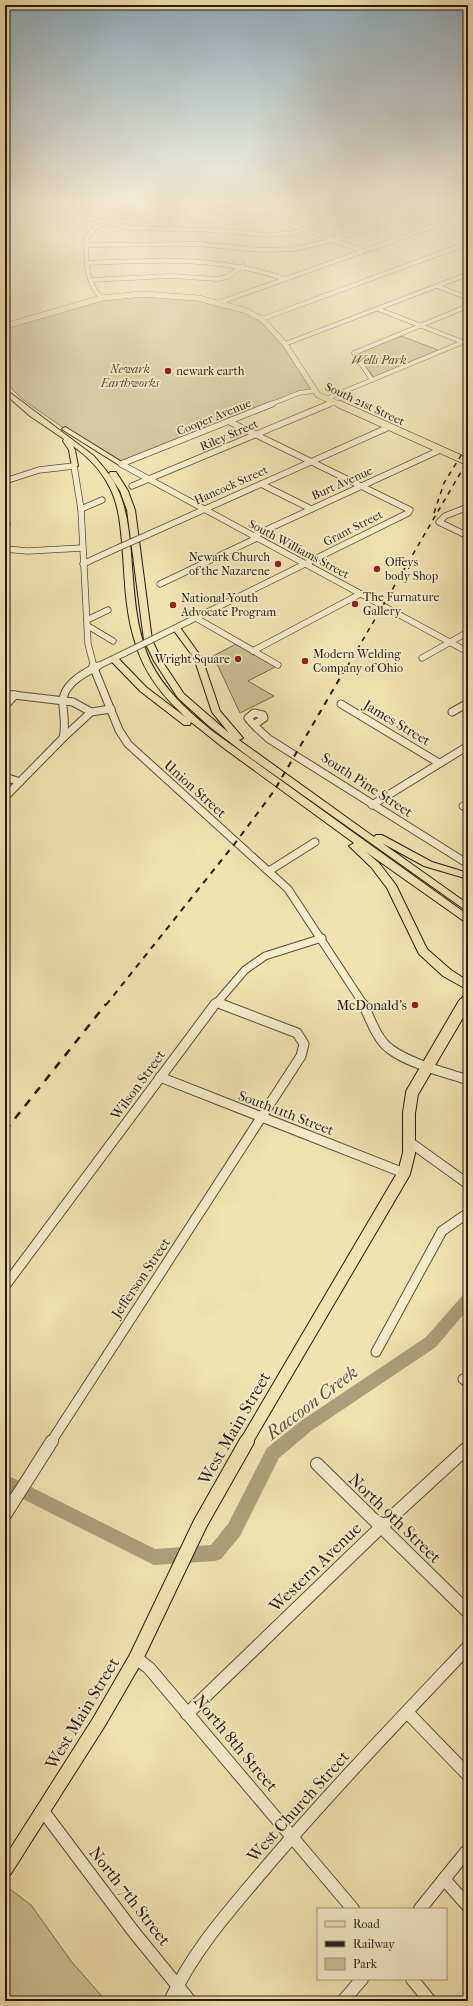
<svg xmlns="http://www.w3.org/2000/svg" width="473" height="2006" font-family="'IM FELL French Canon',serif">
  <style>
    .green { fill: #cec094; stroke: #7a6c53 }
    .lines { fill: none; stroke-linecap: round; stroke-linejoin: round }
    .river { fill: #ac9e7a; fill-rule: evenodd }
    .minor-far4-casing { stroke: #594b39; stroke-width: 5 }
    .minor-far3-casing { stroke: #594b39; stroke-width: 7 }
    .minor-far2-casing { stroke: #594b39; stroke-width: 9 }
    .minor-far1-casing { stroke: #594b39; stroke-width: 11 }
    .minor-casing { stroke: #594b39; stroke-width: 14 }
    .major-far4-casing { stroke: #261912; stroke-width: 6 }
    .major-far3-casing { stroke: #261912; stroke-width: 8 }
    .major-far2-casing { stroke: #261912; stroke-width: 11 }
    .major-far1-casing { stroke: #261912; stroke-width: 14 }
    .major-casing { stroke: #261912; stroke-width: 16 }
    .highway-casing { stroke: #261912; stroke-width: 2 }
    .minor-far4 { stroke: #f6eccb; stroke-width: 4 }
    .minor-far3 { stroke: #f6eccb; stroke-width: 5.5 }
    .minor-far2 { stroke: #f6eccb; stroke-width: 7 }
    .minor-far1 { stroke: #f6eccb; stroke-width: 9 }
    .minor { stroke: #f6eccb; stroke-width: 12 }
    .major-far4 { stroke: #f1e2af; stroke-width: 5.5 }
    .major-far3 { stroke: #f1e2af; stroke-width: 7 }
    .major-far2 { stroke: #f1e2af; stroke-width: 9 }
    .major-far1 { stroke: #f1e2af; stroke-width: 12 }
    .major { stroke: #f1e2af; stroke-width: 14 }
    .highway { fill: #f1e2af; fill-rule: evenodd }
    .rail-far2 { stroke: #261912; stroke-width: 1.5; stroke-dasharray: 5 5; stroke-linecap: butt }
    .rail-far1 { stroke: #261912; stroke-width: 2; stroke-dasharray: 6 6; stroke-linecap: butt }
    .rail { stroke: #261912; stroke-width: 2.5; stroke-dasharray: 8 8; stroke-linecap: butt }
    .minor-bridge-casing { stroke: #594b39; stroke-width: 7; stroke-linecap: butt }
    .minor-bridge { stroke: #f6eccb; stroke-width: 5.5 }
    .poi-dot { fill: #8f2418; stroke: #f6eccb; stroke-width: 1.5 }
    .labels { text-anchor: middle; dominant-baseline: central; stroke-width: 3.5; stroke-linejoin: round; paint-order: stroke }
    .far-park-label { font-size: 12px; font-style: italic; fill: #584b39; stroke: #f6eccb }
    .far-poi-label { font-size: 12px; fill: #261912; stroke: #f6eccb; text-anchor: start }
    .far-street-label { font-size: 12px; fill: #261912; stroke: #f6eccb }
    .street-label { font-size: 14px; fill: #261912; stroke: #f6eccb }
    .poi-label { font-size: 14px; fill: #261912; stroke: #f6eccb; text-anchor: end }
    .near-street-label { font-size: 17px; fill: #261912; stroke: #f6eccb }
    .near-water-label { font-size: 18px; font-style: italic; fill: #5c4e3c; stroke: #f6eccb }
  </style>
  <rect width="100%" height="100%" fill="#f1e2af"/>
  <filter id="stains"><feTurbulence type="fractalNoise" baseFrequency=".005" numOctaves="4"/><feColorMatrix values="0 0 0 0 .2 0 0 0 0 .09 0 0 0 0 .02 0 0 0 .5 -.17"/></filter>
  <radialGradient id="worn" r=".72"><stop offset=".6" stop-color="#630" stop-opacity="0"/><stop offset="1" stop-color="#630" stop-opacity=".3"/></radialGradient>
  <!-- green -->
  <g class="green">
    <path d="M180,295L244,310L271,327L315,391H308L121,464L68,431L22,399L5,382V326L102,298Z"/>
    <path d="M401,336L438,350L374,377L356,354Z"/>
    <path d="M236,644L275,667L248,681L274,696L240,713L218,666L211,657Z"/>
    <path d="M10,1889L31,1905L71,1961L106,2001H5V1898Z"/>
  </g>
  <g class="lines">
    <!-- river -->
    <path class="river" d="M468,1293V1309L436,1347L311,1431L279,1458L240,1536L221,1559L215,1561L154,1565L5,1490V1474L155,1549L211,1545L228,1524L267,1448L301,1421L426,1337L463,1295Z"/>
    <!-- minor-far4 casing -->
    <g class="minor-far4-casing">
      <g id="minor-far4">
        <path d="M230,203L364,251"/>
        <path d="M341,203L361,208L383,203"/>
        <path d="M450,203L468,208"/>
        <path d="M219,209L235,204"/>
        <path d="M5,215H75L132,228L211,230L269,235L291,233L328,220L326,217L285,203"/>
        <path d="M82,216L89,211L91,203"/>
        <path d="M171,228L172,208L176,203"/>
        <path d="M85,245L198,244L261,250L294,249L334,240L408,213L407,208L395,203"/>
        <path d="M89,263C157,260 219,256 285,279"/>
        <path d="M91,280L170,276L217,279L227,277L243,266"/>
        <path d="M437,286L468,298"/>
        <path d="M102,298C86,284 85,257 87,237L95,228L129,214L132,203"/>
        <path d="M218,303L468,214"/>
        <path d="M378,309L465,343"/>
        <path d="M262,319L468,243"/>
        <path d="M285,344L468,274"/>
        <path d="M372,380L354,353L468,306"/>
        <path d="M326,399L468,340"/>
        <path d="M269,405L299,393L315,391"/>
        <path d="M327,405L333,403"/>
      </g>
    </g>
    <!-- minor-far3 casing -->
    <g class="minor-far3-casing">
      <g id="minor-far3">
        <path d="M272,404L121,464L468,652"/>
        <path d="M5,481L39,470L74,466L81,509L88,644L94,667"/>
        <path d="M261,484L311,509"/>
        <path d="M132,486L329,404"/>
        <path d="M468,507L445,516L439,522L468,536"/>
        <path d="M5,508L7,524L5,538"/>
        <path d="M81,509L102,500"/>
        <path d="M147,535L389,427"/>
        <path d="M253,536L440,450"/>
        <path d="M5,549L28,551L82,548"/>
        <path d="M83,564L111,551"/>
        <path d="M160,584L257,538"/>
        <path d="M196,618L278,665"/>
        <path d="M87,620L108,610"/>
        <path d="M88,626L113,641"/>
        <path d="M159,636L408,513L410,510L230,422"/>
        <path d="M253,651L360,594"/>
        <path d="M422,658L468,632"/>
        <path d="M96,667L125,653"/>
      </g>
    </g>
    <!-- minor-far2 casing -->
    <g class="minor-far2-casing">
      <g id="minor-far2">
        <path d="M93,666L119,730L128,744L288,889L364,1005"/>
        <path d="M5,694L73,702L91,712L111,709"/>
        <path d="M341,704L439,763"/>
        <path d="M5,706L15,695"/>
        <path d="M452,712L468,703"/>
        <path d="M254,725L264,718L263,715L254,713L248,718C254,726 261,732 269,739L468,864"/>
        <path d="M63,738L91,712"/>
        <path d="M5,777L20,782"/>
        <path d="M5,797L63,738C66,727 64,718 63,706C60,686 82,674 98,666"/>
        <path d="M372,805L468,746"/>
        <path d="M463,806L468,809"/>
        <path d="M269,871L315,842"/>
        <path d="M216,1002L224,1005"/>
        <path d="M215,1005L245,970L265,956L322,938"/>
      </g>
    </g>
    <!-- minor-far1 casing -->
    <g class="minor-far1-casing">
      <g id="minor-far1">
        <path d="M363,1004C370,1018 377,1040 390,1049C410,1064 444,1072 468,1080"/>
        <path d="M160,1077L404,1173"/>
        <path d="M411,1143L468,1184"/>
        <path d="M5,1286L215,1004"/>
        <path d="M376,1352L442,1231L468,1213"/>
        <path d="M463,1379L468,1383"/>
        <path d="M51,1442L301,1056L304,1044L297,1033L221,1004"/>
      </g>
    </g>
    <!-- minor casing -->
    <g class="minor-casing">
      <g id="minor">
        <path d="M317,1464L468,1612"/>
        <path d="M5,1515L52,1441"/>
        <path d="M136,1658L149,1668L353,1909"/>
        <path d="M407,1712L468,1775"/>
        <path d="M187,1714L382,1526L468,1447"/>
        <path d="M43,1811L133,1931L190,2001"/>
        <path d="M444,1879L468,1906"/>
        <path d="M420,1909L466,1852"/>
        <path d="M412,1979L430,2001"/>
        <path d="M170,2001C194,1949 231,1909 267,1866C331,1791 400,1719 468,1647"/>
        <path d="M343,2001L362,1979"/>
      </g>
    </g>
    <!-- major-far4 casing -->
    <g class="major-far4-casing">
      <path id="major-far4" d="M5,326L102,298L142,294L198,298L244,310L262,319L285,344L318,395L341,405"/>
    </g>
    <!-- major-far3 casing -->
    <g class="major-far3-casing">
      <path id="major-far3" d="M339,404L468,462"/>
    </g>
    <!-- major-far2 casing -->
    <g class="major-far2-casing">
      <path id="major-far2" d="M463,1005L468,997"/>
    </g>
    <!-- major-far1 casing -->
    <g class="major-far1-casing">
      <path id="major-far1" d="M246,1442L404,1173L409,1153V1113L412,1093L464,1004"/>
    </g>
    <!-- major casing -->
    <g class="major-casing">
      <path id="major" d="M5,1870L99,1722L136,1658L200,1524L247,1441"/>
    </g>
    <!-- highway casing -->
    <g class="highway-casing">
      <g id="highway">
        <path d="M5,389L94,456C102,466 112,476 117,488C127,508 129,531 131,553C134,590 135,627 150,661C164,690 190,713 215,733L468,915V924L366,852L379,863L396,885L427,949L451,970L468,981V990L443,976L419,954L387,888L371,867L349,846L354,843L225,749L191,722L190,725H184L140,691L111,661V657H117L146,687L188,719C165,699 145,675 136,645C126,616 125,585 123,555C121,532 120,506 109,486C101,470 87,456 73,446L75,450L78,466L72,467L69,450L63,441L64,439L30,416L5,394Z"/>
        <path d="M65,427L67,428L125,464L119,465L63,430L62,429Z"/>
        <path d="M110,472H116L128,491L135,510L152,640L162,661L184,694L229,733L212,712L194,658L172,628L176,626H179L202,658L220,711L243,738L239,740L374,837L376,835H382L432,862L468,873V879L424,866L382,843L468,904V912L248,756L210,727L178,698L154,661L144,640L127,510L120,491L109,474Z"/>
      </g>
    </g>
    <!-- minor-far4 -->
    <use href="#minor-far4" class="minor-far4"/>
    <!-- minor-far3 -->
    <use href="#minor-far3" class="minor-far3"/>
    <!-- minor-far2 -->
    <use href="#minor-far2" class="minor-far2"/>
    <!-- minor-far1 -->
    <use href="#minor-far1" class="minor-far1"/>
    <!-- minor -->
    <use href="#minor" class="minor"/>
    <!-- major-far4 -->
    <use href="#major-far4" class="major-far4"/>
    <!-- major-far3 -->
    <use href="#major-far3" class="major-far3"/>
    <!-- major-far2 -->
    <use href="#major-far2" class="major-far2"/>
    <!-- major-far1 -->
    <use href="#major-far1" class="major-far1"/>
    <!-- major -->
    <use href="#major" class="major"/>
    <!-- highway -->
    <use href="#highway" class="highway"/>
    <!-- rail-far2 -->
    <g class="rail-far2">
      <path d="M466,426L468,425"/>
      <path d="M434,513L444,483L468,444"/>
      <path d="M347,667L468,460"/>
    </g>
    <!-- rail-far1 -->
    <path class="rail-far1" d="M106,1005L236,842L274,791L347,666"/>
    <!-- rail -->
    <path class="rail" d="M5,1131L106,1004"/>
    <!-- minor-bridge casing -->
    <g class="minor-bridge-casing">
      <g id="minor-bridge">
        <path d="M111,551L147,535"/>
        <path d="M125,653L159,636"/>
      </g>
    </g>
    <!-- minor-bridge -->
    <use href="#minor-bridge" class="minor-bridge"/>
  </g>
  <!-- sky -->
  <linearGradient id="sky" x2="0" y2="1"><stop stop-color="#90abbc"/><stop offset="0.42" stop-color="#f9f2db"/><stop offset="1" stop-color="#f9f2db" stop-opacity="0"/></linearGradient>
  <rect width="473" height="483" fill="url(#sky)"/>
  <!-- markers -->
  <g class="poi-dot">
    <circle cx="168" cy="371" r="4"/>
    <circle cx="278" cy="564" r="4"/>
    <circle cx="377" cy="569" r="4"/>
    <circle cx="355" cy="604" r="4"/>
    <circle cx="173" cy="605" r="4"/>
    <circle cx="238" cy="659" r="4"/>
    <circle cx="305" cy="661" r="4"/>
    <circle cx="415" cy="1005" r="4"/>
  </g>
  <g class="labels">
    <!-- far-park labels -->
    <g class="far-park-label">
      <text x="379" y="360">Wells Park</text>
      <text x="130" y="369">Newark<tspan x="130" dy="14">Earthworks</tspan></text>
    </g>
    <!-- far-poi labels -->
    <g class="far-poi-label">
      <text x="176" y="371">newark earth</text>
      <text x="270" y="557" text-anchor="end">Newark Church<tspan x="270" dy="14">of the Nazarene</tspan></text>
      <text x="385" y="562">Offeys<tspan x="385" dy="14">body Shop</tspan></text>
      <text x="363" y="597">The Furnature<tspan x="363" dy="14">Gallery</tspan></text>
      <text x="181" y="598">National Youth<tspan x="181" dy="14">Advocate Program</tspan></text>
      <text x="313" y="654">Modern Welding<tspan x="313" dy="14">Company of Ohio</tspan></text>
      <text x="230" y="659" text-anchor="end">Wright Square</text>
    </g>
    <!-- far-street labels -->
    <g class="far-street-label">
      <text transform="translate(365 404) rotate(25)">South 21st Street</text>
      <text transform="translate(214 417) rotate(-22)">Cooper Avenue</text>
      <text transform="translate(229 435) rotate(-23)">Riley Street</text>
      <text transform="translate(342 483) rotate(-24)">Burt Avenue</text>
      <text transform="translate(231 485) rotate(-24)">Hancock Street</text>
      <text transform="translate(353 528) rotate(-27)">Grant Street</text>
      <text transform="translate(299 549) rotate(28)">South Williams Street</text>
    </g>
    <!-- street labels -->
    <g class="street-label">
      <text transform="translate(397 723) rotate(31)">James Street</text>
      <text transform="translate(367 785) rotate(33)">South Pine Street</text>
      <text transform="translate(195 789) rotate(42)">Union Street</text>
      <text transform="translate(138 1085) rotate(-54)">Wilson Street</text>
      <text transform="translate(286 1113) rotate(21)">South 11th Street</text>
      <text transform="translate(141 1278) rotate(-56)">Jefferson Street</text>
    </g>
    <!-- poi labels -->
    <g class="poi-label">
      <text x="407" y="1005">McDonald's</text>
    </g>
    <!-- near-street labels -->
    <g class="near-street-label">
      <text transform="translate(234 1428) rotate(-60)">West Main Street</text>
      <text transform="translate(395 1518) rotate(44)">North 9th Street</text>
      <text transform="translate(315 1567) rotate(-44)">Western Avenue</text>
      <text transform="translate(82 1713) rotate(-59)">West Main Street</text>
      <text transform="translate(236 1743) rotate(50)">North 8th Street</text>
      <text transform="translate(298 1806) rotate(-48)">West Church Street</text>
      <text transform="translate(130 1896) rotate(52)">North 7th Street</text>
    </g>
    <!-- near-water labels -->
    <g class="near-water-label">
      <text transform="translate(312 1403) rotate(-37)">Raccoon Creek</text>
    </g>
  </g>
  <!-- margin -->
  <rect width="473" height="2006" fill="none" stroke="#f1e2af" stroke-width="20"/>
  <rect x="6" y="6" width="461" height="1994" fill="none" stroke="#261912" stroke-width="2"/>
  <rect x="10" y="10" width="453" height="1986" fill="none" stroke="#261912"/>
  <!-- legend -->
  <rect x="317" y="1908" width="130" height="72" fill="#f6eccb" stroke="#a39881"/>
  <rect x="325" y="1921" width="20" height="6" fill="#f1e2af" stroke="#a39881"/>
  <text x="353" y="1928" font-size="12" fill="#261912">Road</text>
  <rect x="325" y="1941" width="20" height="6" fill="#261912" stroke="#a39881"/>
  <text x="353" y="1948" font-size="12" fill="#261912">Railway</text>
  <rect x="325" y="1958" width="20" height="12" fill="#cec094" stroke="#a39881"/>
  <text x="353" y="1968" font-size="12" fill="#261912">Park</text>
  <rect width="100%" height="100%" filter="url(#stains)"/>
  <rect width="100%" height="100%" fill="url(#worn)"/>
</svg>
